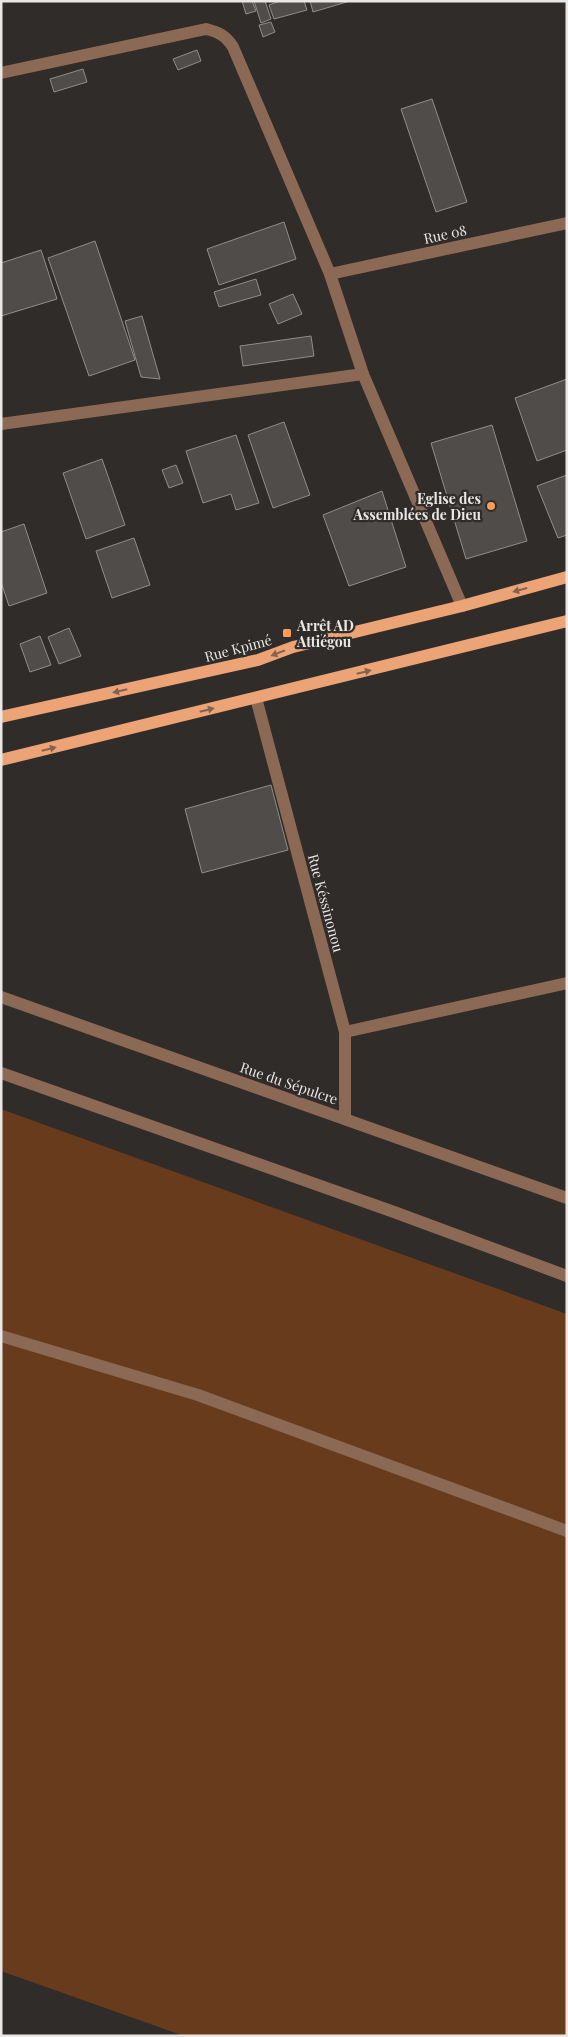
<svg xmlns="http://www.w3.org/2000/svg" width="568" height="2037" font-family="'Playfair Display',serif">
  <style>
    .green { fill: #683b1c }
    .building { fill: #504c4a; stroke: #918d8b }
    .lines { fill: none; stroke-linecap: round; stroke-linejoin: round }
    .minor { stroke: #8c6954; stroke-width: 12 }
    .major { stroke: #eca477; stroke-width: 12 }
    .oneway { fill: #85624d }
    .poi-dot { fill: #fe9b59; stroke: #302c2a; stroke-width: 2 }
    .labels { text-anchor: middle; dominant-baseline: central; stroke-width: 4.5; stroke-linejoin: round; paint-order: stroke }
    .street-label { font-size: 14px; fill: #eae8e7; stroke: #302c2a }
    .poi-label { font-size: 14px; font-weight: bold; fill: #eae8e7; stroke: #302c2a; text-anchor: end }
  </style>
  <rect width="100%" height="100%" fill="#302c2a"/>
  <!-- green -->
  <path class="green" d="M1,1109L567,1314V2036H184L1,1971Z"/>
  <!-- building -->
  <g class="building">
    <path d="M242,1H252L256,11L246,14Z"/>
    <path d="M254,1H265L271,19L261,23Z"/>
    <path d="M280,1H304L307,10L274,19L269,5Z"/>
    <path d="M310,1H350L313,12Z"/>
    <path d="M271,22L275,32L263,37L259,25Z"/>
    <path d="M197,50L201,61L178,70L173,59Z"/>
    <path d="M83,69L87,82L54,92L50,79Z"/>
    <path d="M432,99L467,202L436,212L401,109Z"/>
    <path d="M284,222L296,259L219,285L207,249Z"/>
    <path d="M95,241L135,360L89,376L48,258Z"/>
    <path d="M41,250L57,299L1,316V263Z"/>
    <path d="M256,279L261,295L219,307L214,292Z"/>
    <path d="M293,294L302,314L278,324L269,304Z"/>
    <path d="M142,316L160,379L141,377L125,321Z"/>
    <path d="M311,336L314,356L243,366L240,346Z"/>
    <path d="M567,379V450L537,461L515,398Z"/>
    <path d="M284,422L310,495L273,508L248,435Z"/>
    <path d="M492,425L527,541L466,559L431,443Z"/>
    <path d="M236,435L259,503L236,510L231,494L203,503L186,451Z"/>
    <path d="M102,459L125,525L86,539L63,473Z"/>
    <path d="M176,465L183,483L169,488L162,470Z"/>
    <path d="M567,475V535L558,538L537,486Z"/>
    <path d="M382,491L406,567L349,586L323,515Z"/>
    <path d="M24,524L47,593L9,606L1,582V532Z"/>
    <path d="M134,538L150,585L112,598L96,551Z"/>
    <path d="M69,628L81,656L59,664L48,637Z"/>
    <path d="M40,636L51,665L30,672L20,644Z"/>
    <path d="M271,785L288,850L202,873L185,809Z"/>
  </g>
  <g class="lines">
    <!-- minor -->
    <g class="minor">
      <path d="M1,73L206,29C219,32 226,36 233,47L330,274L363,374L462,606"/>
      <path d="M330,274L567,223"/>
      <path d="M1,424L363,374"/>
      <path d="M256,698L345,1032V1119"/>
      <path d="M1,997L567,1198"/>
      <path d="M345,1032L567,983"/>
      <path d="M1,1073L394,1212L567,1276"/>
      <path d="M1,1336L198,1395L567,1531"/>
    </g>
    <!-- major -->
    <g class="major">
      <path d="M1,717L258,660L293,647L462,606L567,577"/>
      <path d="M1,760L567,621"/>
    </g>
  </g>
  <!-- one-way arrows -->
  <defs><path id="oneway-solid" d="M-6-.8H1V-3.2L6.5 0L1 3.2V.8H-6Z" transform="scale(1.25)"/></defs>
  <g class="oneway">
    <use href="#oneway-solid" transform="translate(520 590) rotate(165)"/>
    <use href="#oneway-solid" transform="translate(278 653) rotate(159)"/>
    <use href="#oneway-solid" transform="translate(364 672) rotate(-14)"/>
    <use href="#oneway-solid" transform="translate(120 691) rotate(167)"/>
    <use href="#oneway-solid" transform="translate(207 710) rotate(-14)"/>
    <use href="#oneway-solid" transform="translate(49 749) rotate(-14)"/>
  </g>
  <!-- markers -->
  <g class="poi-dot">
    <circle cx="491" cy="506" r="5"/>
    <rect x="282" y="628" width="10" height="10" rx="2.5"/>
  </g>
  <g class="labels">
    <!-- street labels -->
    <g class="street-label">
      <text transform="translate(445 234) rotate(-12)">Rue 08</text>
      <text transform="translate(238 648) rotate(-15)">Rue Kpimé</text>
      <text transform="translate(326 903) rotate(75)">Rue Késsinonou</text>
      <text transform="translate(289 1083) rotate(19)">Rue du Sépulcre</text>
    </g>
    <!-- poi labels -->
    <g class="poi-label">
      <text x="481" y="498">Eglise des<tspan x="481" dy="16">Assemblées de Dieu</tspan></text>
      <text x="297" y="625" text-anchor="start">Arrêt AD<tspan x="297" dy="16">Attiégou</tspan></text>
    </g>
  </g>
  <!-- border -->
  <rect width="568" height="2037" fill="none" stroke="#eae8e7" stroke-width="5"/>
</svg>
